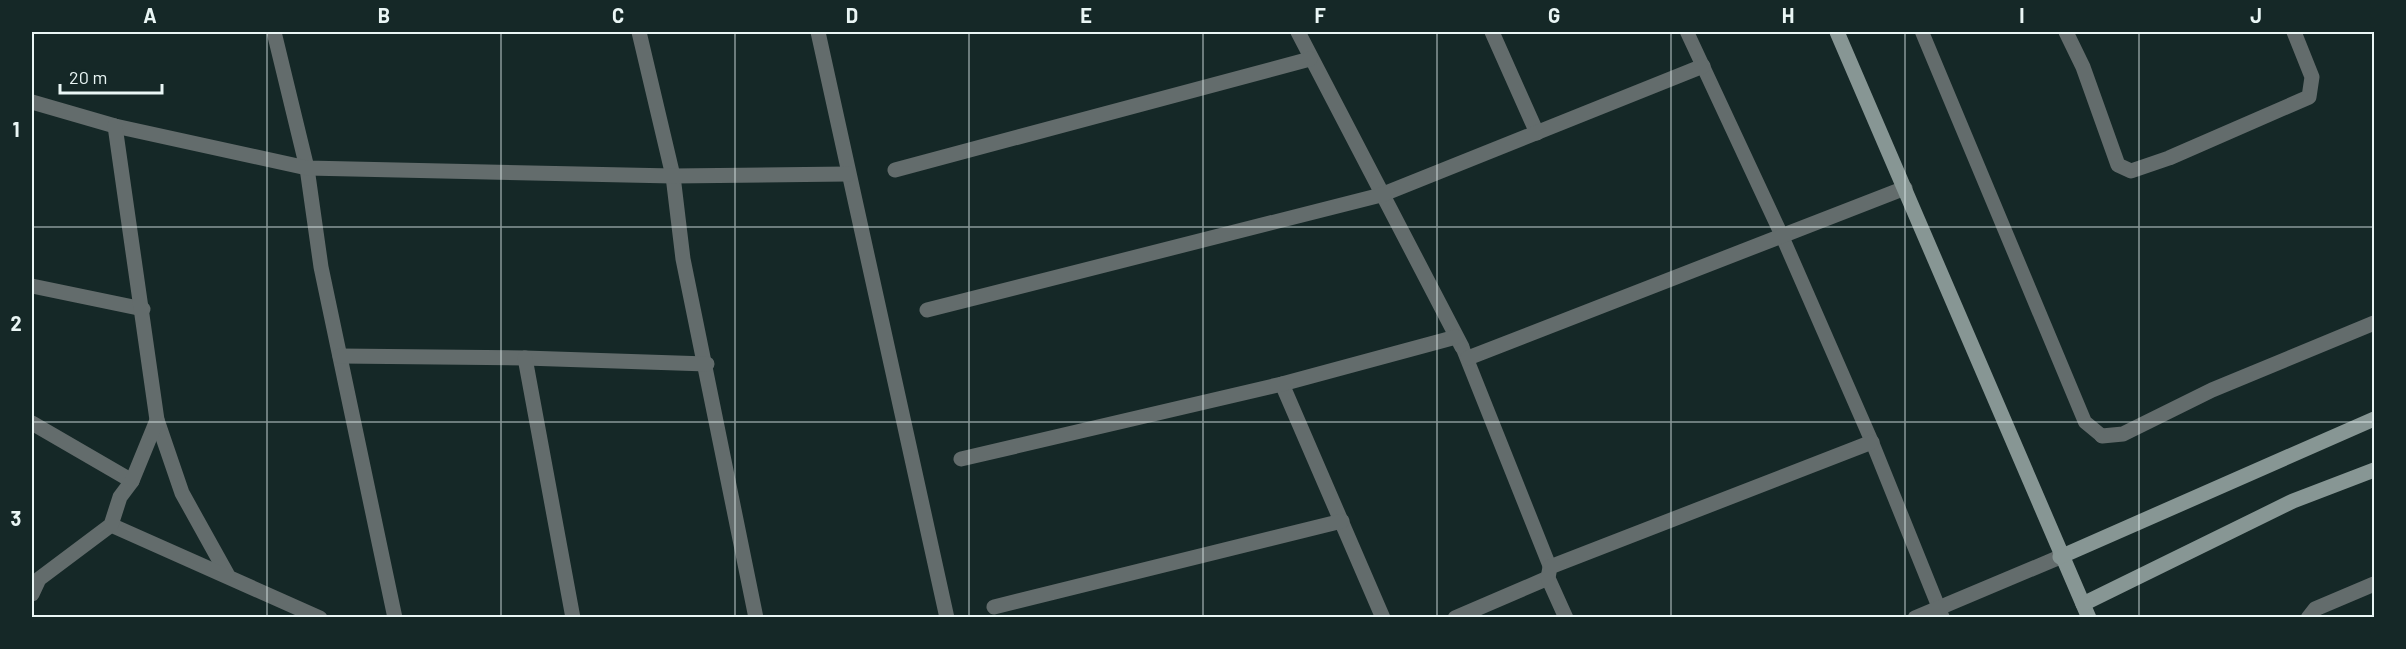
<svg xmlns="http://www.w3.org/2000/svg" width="2406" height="649" font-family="Barlow,sans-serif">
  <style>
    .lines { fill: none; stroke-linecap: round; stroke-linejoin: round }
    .lane { stroke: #636c6c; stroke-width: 14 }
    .street { stroke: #636c6c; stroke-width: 15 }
    .secondary { stroke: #879694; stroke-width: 15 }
    .grid { fill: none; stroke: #eaf6f5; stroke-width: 1.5; stroke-opacity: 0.55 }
    .neatline { fill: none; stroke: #eaf6f5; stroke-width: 2 }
    .grid-label { font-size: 20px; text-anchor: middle; font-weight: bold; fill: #eaf6f5 }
  </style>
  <rect width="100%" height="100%" fill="#152827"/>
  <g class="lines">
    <!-- lane -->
    <g class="lane">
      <path d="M1687,32L1782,236L1872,442L1943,618"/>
      <path d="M1922,32L2085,422L2102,436"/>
      <path d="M1463,349L1550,567"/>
    </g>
    <!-- street -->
    <g class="street">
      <path d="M274,32L307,168L321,267L395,618"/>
      <path d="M639,32L673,176L683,259L756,618"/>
      <path d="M818,32L947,618"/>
      <path d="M1298,32L1462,347"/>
      <path d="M1492,32L1537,133"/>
      <path d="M2066,32L2083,67L2118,165L2131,171L2169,158L2309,97L2312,77L2294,32"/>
      <path d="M32,102L115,126L307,168L673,176L848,174"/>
      <path d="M895,170L1310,59"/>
      <path d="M32,286L143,309"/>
      <path d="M927,310L1381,195L1703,66"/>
      <path d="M340,356L525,358L707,364"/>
      <path d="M525,358L573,618"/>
      <path d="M1468,358L1905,188"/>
      <path d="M1282,384L1383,618"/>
      <path d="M157,420L182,493L227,574"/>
      <path d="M32,423L132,481"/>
      <path d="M2102,436L2123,434L2212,390L2374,323"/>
      <path d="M961,459L1282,384L1456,337"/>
      <path d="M111,525L320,618"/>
      <path d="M32,594L39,579L111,525L120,497L132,481L157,420L115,126"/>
      <path d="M994,607L1342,521"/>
      <path d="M1455,618L1548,578"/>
      <path d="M1566,618L1548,578L1550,567L1872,442"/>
      <path d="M1915,618L2060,557"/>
      <path d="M2308,618L2315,609L2374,584"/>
    </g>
    <!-- secondary -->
    <g class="secondary">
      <path d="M1837,32L2089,618"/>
      <path d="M2060,557L2374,419"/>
      <path d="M2083,604L2293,501L2374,470"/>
    </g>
  </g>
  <!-- grid -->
  <path class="grid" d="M267,32V618M501,32V618M735,32V618M969,32V618M1203,32V618M1437,32V618M1671,32V618M1905,32V618M2139,32V618M32,227H2374M32,422H2374"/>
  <!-- border -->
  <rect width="2406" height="649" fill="none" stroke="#152827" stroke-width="66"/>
  <!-- scale -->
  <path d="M60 84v9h102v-9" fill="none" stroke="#eaf6f5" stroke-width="3"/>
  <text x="69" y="84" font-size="18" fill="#eaf6f5" stroke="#152827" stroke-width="4.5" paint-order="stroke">20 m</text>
  <rect x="33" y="33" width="2340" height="583" class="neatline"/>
  <g class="grid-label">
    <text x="150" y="23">A</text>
    <text x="384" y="23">B</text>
    <text x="618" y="23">C</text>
    <text x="852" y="23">D</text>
    <text x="1086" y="23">E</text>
    <text x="1320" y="23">F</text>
    <text x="1554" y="23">G</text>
    <text x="1788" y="23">H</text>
    <text x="2022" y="23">I</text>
    <text x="2256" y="23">J</text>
    <text x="16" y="137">1</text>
    <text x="16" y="331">2</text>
    <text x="16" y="526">3</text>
  </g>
</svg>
